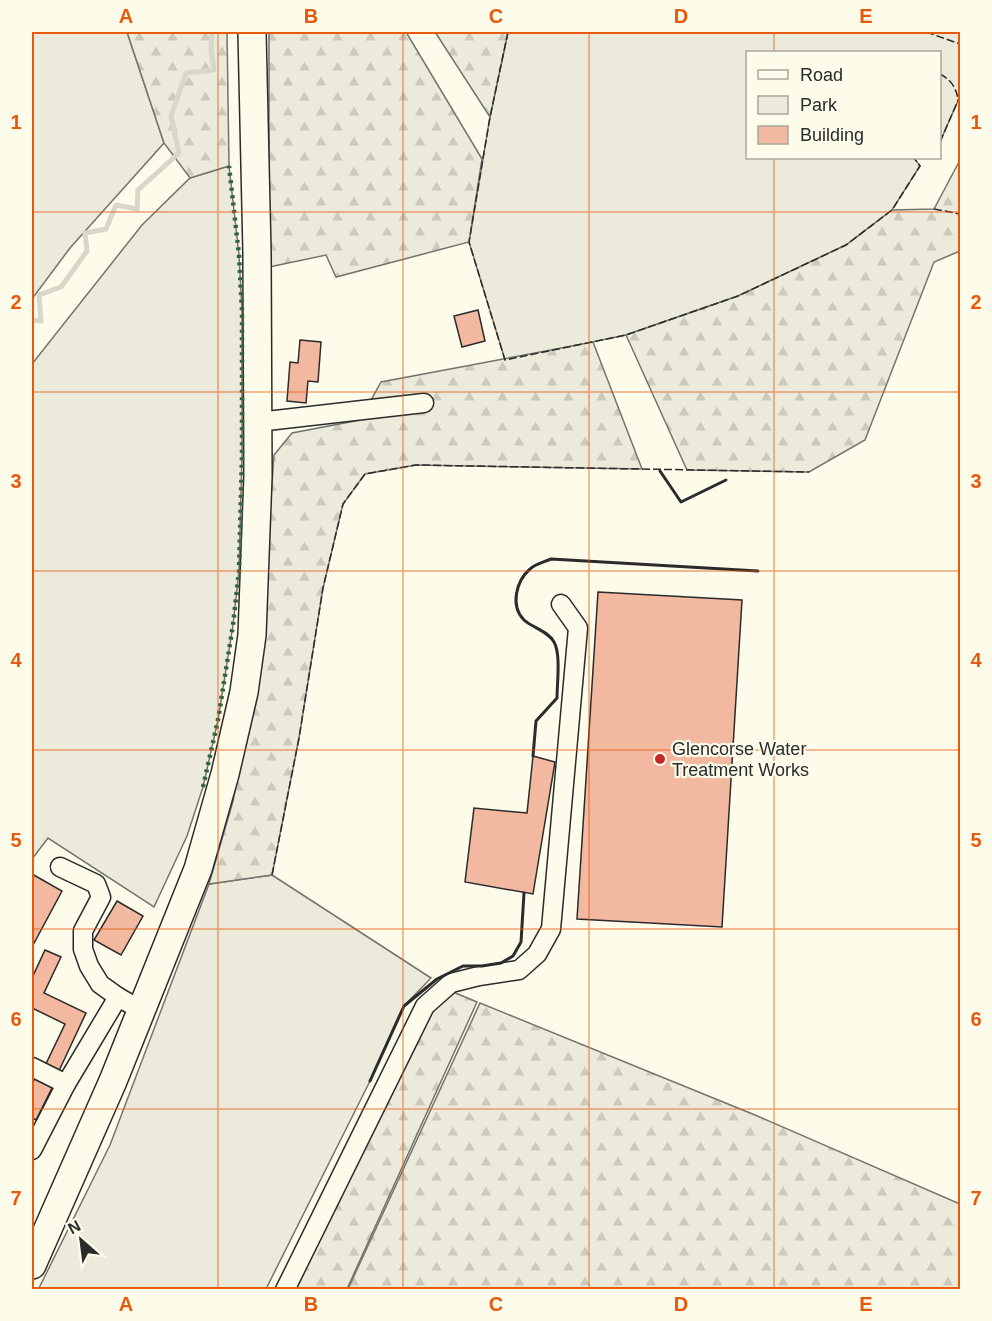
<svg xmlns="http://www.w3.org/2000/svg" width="992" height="1321" font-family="Arial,sans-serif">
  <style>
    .green { fill: #ecebdb; stroke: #74746e; stroke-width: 1.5 }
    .forest { fill: url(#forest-firs); stroke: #74746e; stroke-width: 1.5 }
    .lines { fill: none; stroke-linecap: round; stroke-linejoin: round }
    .stream { stroke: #d8d7c9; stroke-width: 5 }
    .building { fill: #f2b8a0; stroke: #2b2b2b; stroke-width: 1.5 }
    .minor-casing { stroke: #2b2b2b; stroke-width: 21 }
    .highway-casing { stroke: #2b2b2b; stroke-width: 30 }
    .minor { stroke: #fdfbea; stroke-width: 18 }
    .highway { stroke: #fdfbea; stroke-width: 27 }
    .hedge { stroke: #34623c; stroke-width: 4.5; stroke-dasharray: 3 4.5; stroke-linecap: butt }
    .fence { stroke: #2b2b2b; stroke-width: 1.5; stroke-dasharray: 8 3; stroke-linecap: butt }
    .wall { stroke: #2b2b2b; stroke-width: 3 }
    .grid { fill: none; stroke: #e8590c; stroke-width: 1.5; stroke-opacity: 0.55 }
    .poi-dot { fill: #c62828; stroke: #fdfbea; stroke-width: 2 }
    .labels { text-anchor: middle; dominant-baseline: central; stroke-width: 4.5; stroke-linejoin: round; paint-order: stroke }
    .poi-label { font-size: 18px; fill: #2b2b2b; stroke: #fdfbea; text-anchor: start }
    .neatline { fill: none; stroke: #e8590c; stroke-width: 2 }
    .grid-label { font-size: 20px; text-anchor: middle; font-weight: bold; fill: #e8590c }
  </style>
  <defs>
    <pattern id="forest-firs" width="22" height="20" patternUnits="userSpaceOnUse" patternTransform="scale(1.5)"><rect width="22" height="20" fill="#ecebdb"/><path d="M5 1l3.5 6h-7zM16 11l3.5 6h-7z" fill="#cbcabc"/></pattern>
  </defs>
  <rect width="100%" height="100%" fill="#fdfbea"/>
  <!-- green -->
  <g class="green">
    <path d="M32,32H127L164,143L70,248L32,299Z"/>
    <path d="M508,32H960V96L940,142V52H748V158H914L920,166L892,210L846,245L738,296L626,335L505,360L469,242L490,117Z"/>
    <path d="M229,166L239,255L242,311V454L239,571L233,625L218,720L203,787L187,836L154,907L48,838L32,859V364L142,225L190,178Z"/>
    <path d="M272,875L431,978L404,1006L370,1081L266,1289L38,1290L110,1145L209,884Z"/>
  </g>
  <!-- forest -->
  <g class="forest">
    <path d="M127,32H227L229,166L190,178L164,143Z"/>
    <path d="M269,32H406L482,159L469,242L336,277L326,255L269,267Z"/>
    <path d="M435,32H508L490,117Z"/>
    <path d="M960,160V251L934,262L865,440L809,472L687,470L626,335L738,296L846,245L892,210L934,209Z"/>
    <path d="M593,342L642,469L416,465L365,474L343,504L323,588L299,738L272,875L209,884L233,801L259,666L274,455L292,433L360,420L381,382Z"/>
    <path d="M453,992L477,1002L347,1289L286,1290L426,1013Z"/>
    <path d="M480,1003L755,1115L960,1204V1289H348Z"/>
  </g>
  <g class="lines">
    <!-- stream -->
    <path class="stream" d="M32,320L41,321L39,295L61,287L87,251L85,233L106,229L116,205L137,209L138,190L179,153L171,116L186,73L214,70L211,49L212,32"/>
  </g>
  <!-- building -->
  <g class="building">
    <path d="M478,310L485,341L462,347L454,316Z"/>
    <path d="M300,340L321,342L318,382L308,381L306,403L287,401L290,362L298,363Z"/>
    <path d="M598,592L742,600L722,927L577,919Z"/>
    <path d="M533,756L555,762L533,894L465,882L474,808L527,813Z"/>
    <path d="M32,874L62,891L32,947Z"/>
    <path d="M117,901L143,916L121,955L94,940Z"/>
    <path d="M45,950L61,957L44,993L86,1013L57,1075L44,1068L65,1024L32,1008V978Z"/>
    <path d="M36,1075L54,1084L36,1120L32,1118V1085Z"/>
  </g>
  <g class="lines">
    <!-- minor casing -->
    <g class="minor-casing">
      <g id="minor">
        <path d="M258,422L424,403"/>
        <path d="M60,867L96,884L101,897L83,931V949L89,966L100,984L118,997"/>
        <path d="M32,1067L66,1084"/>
        <path d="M32,1150L66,1084L118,997L141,1010"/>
        <path d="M285,1290L425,1006L451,983L479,976L519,970L537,954L551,929L578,628L561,604"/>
      </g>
    </g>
    <!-- highway casing -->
    <g class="highway-casing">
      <path id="highway" d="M32,1265L113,1081L198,869L225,774L244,692L252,635L258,476L257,253L252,32"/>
    </g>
    <!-- minor -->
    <use href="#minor" class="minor"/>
    <!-- highway -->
    <use href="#highway" class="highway"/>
    <!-- hedge -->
    <path class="hedge" d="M203,787L218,720L233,625L239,571L242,454V311L239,255L229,166"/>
    <!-- fence -->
    <g class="fence">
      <path d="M508,32L490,117L469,242L505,360L626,335L738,296L846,245L892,210L920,166L914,158"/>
      <path d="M926,32L960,44"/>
      <path d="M940,74C950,79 956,87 958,99"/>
      <path d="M940,142L960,96"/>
      <path d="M934,209L960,214"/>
      <path d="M272,875L299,738L323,588L343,504L365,474L416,465L809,472"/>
    </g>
    <!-- wall -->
    <g class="wall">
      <path d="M660,471L681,502L726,480"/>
      <path d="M533,756L536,721L557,698C557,684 561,654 554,642C548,631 533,628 524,620C510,606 516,581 530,569C535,564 544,562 551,559L758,571"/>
      <path d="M370,1081L404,1006L437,979L463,966H482L501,963L513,956L521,942L524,893"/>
    </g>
  </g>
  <!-- grid -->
  <path class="grid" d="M218,32V1290M403,32V1290M589,32V1290M774,32V52M774,158V1290M32,212H960M32,392H960M32,571H960M32,750H960M32,929H960M32,1109H960"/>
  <!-- markers -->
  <circle class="poi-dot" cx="660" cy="759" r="6"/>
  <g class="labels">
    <!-- poi labels -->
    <g class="poi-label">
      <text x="672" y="749">Glencorse Water<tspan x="672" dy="21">Treatment Works</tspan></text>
    </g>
  </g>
  <!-- border -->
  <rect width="992" height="1321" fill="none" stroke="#fdfbea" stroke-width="66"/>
  <!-- legend -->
  <rect x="746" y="51" width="195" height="108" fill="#fdfbea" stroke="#a9a89e" stroke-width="1.5"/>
  <rect x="758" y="70" width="30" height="9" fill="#fdfbea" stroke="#a9a89e" stroke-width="1.5"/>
  <text x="800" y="81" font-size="18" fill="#2b2b2b">Road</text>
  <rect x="758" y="96" width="30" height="18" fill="#ecebdb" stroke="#a9a89e" stroke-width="1.5"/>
  <text x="800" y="111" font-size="18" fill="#2b2b2b">Park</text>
  <rect x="758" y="126" width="30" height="18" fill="#f2b8a0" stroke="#a9a89e" stroke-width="1.5"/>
  <text x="800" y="141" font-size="18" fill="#2b2b2b">Building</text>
  <!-- north arrow -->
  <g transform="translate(81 1240) rotate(332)" stroke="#fdfbea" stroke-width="4.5" paint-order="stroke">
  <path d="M0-4.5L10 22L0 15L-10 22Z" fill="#2b2b2b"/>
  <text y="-9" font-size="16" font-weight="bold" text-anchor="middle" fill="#2b2b2b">N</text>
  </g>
  <rect x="33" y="33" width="926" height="1255" class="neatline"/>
  <g class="grid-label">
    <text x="126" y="23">A</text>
    <text x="311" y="23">B</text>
    <text x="496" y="23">C</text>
    <text x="681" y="23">D</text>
    <text x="866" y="23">E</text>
    <text x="16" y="129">1</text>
    <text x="976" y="129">1</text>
    <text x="16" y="309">2</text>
    <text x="976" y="309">2</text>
    <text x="16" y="488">3</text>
    <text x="976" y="488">3</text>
    <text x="16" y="667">4</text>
    <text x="976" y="667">4</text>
    <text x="16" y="847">5</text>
    <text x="976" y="847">5</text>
    <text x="16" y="1026">6</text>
    <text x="976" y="1026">6</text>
    <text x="16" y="1205">7</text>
    <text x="976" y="1205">7</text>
    <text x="126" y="1311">A</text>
    <text x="311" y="1311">B</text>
    <text x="496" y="1311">C</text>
    <text x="681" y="1311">D</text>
    <text x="866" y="1311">E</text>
  </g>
</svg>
